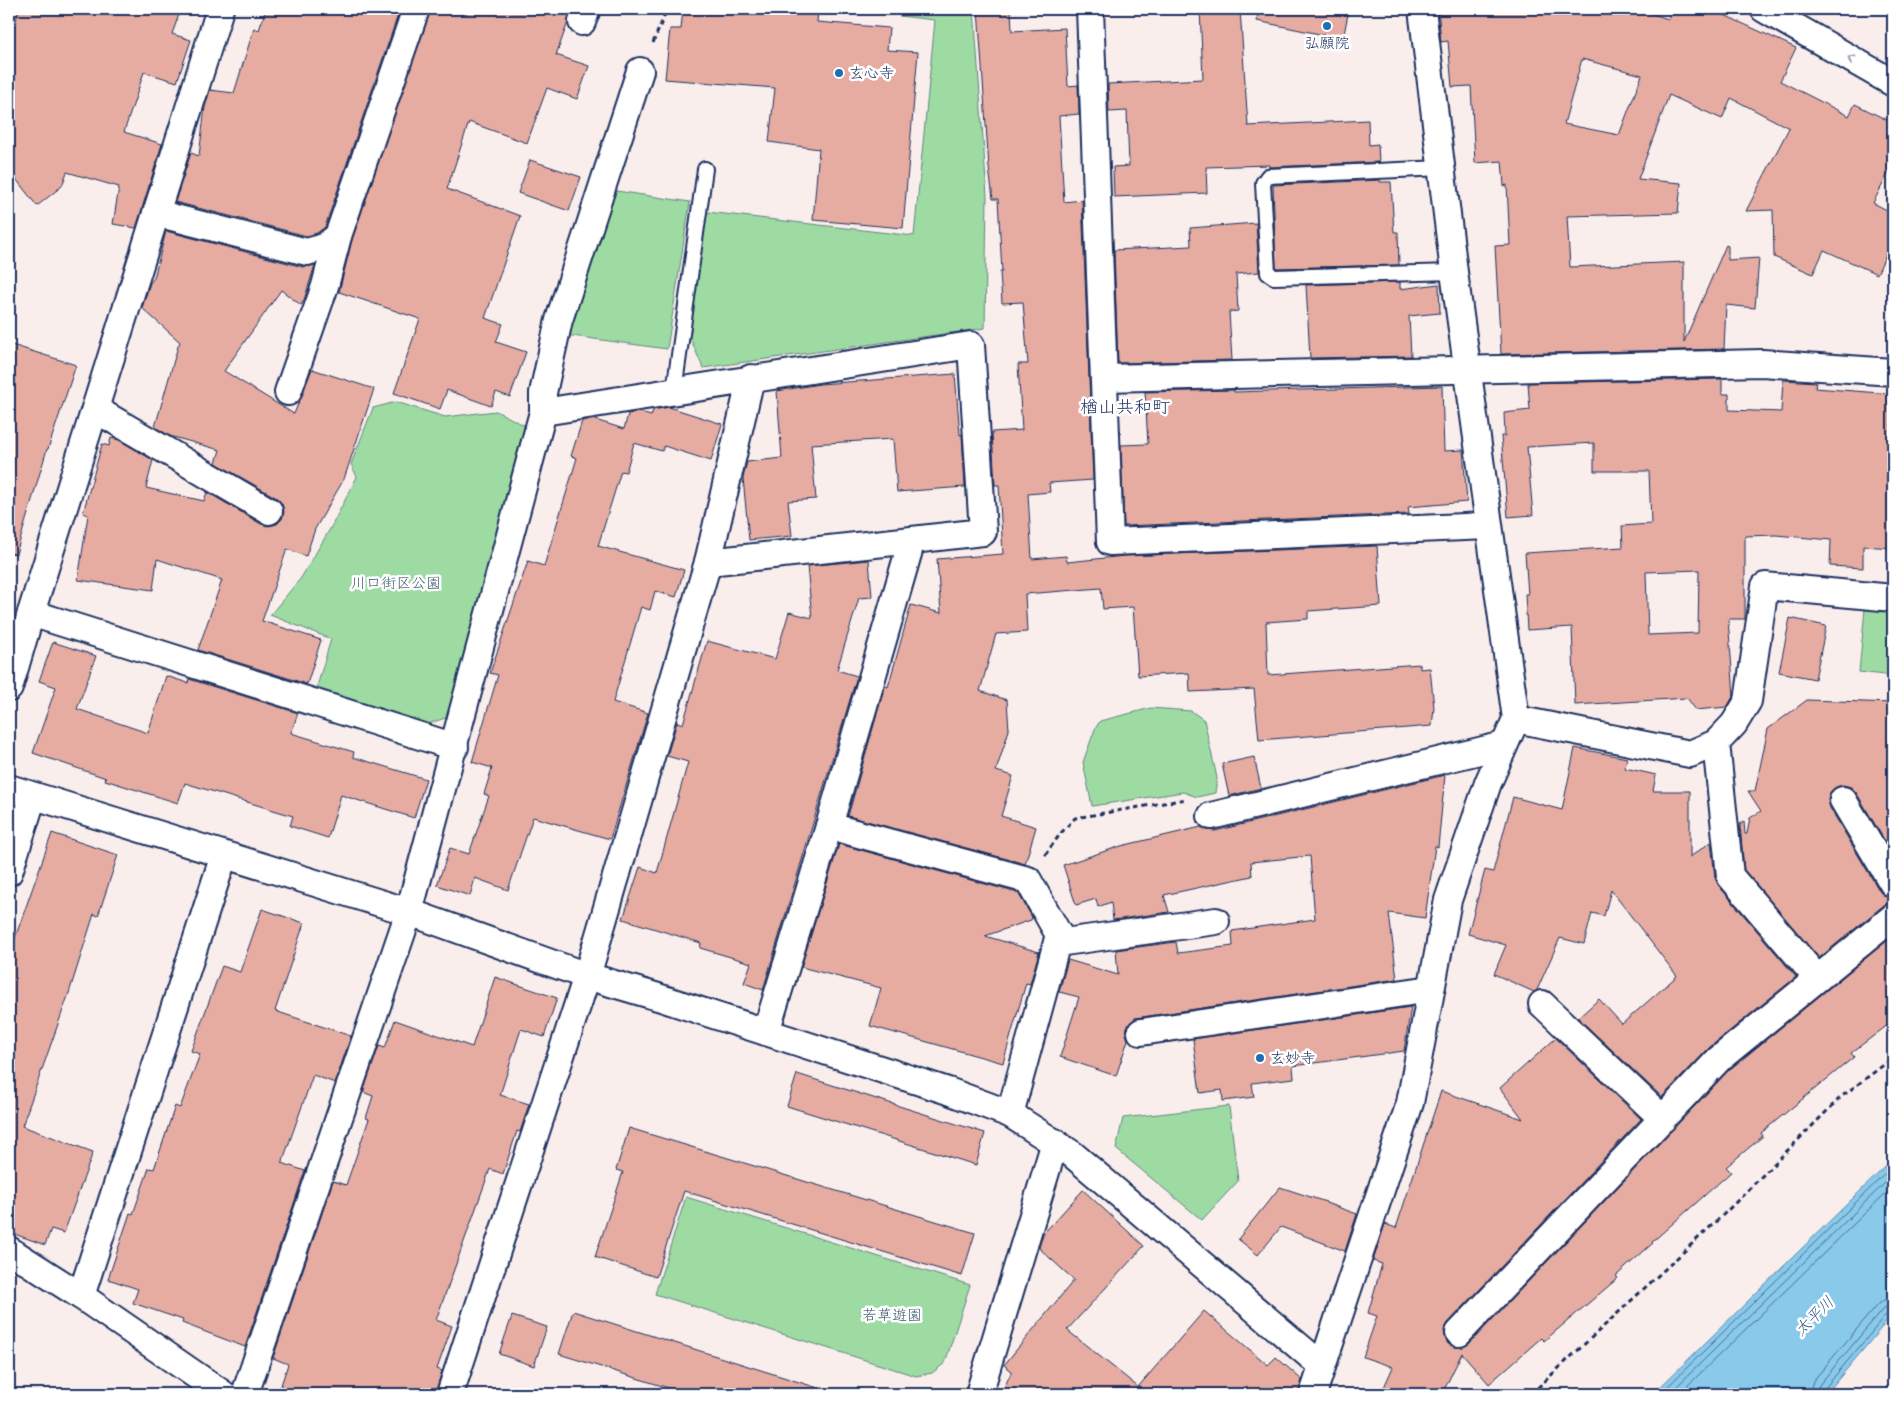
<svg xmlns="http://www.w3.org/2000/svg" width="1902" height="1403" font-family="'Shantell Sans','Klee One',sans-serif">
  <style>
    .green { fill: #9edba3; stroke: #5c8580 }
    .water { fill: #89c9ea; stroke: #5d8bb2 }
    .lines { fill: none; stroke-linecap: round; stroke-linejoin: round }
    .shore { stroke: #476d96; stroke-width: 1 }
    .building { fill: #e6aca1; stroke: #1b2f5e; fill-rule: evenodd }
    .lane-casing { stroke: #1b2f5e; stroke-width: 18 }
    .street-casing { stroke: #1b2f5e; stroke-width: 30 }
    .path { stroke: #1b2f5e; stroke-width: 3; stroke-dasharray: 5 4; stroke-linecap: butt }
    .lane { stroke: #fff; stroke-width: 14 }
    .street { stroke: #fff; stroke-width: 26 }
    .oneway { stroke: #8d97ae }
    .poi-dot { fill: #1f6fb2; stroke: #fff; stroke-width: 2 }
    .labels { text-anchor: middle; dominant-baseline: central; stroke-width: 5; stroke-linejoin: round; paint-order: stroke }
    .poi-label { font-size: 15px; fill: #1b2f5e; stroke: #fff; text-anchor: start }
    .park-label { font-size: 15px; fill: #3c5a6f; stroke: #fff }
    .water-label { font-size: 16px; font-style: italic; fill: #3c5d88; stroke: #fff }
    .quarter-label { font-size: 18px; fill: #1b2f5e; stroke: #fff }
  </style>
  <rect width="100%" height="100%" fill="#faeeec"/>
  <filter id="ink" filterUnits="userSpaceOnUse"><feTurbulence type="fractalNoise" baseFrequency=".02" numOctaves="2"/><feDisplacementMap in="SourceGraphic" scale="10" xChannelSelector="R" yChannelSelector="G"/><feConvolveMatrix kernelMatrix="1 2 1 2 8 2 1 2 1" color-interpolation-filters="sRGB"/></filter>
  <g filter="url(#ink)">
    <!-- green -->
    <g class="green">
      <path d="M899,9H974L987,197L985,328L703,368L688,333L707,212L914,236L935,20L899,16Z"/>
      <path d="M610,190L690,202L667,349L565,335Z"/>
      <path d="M396,402L445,417L496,411L526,426L448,717L422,726L316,690L331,639L270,615L301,578L330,529L357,477L351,464L373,408Z"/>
      <path d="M1865,609L1893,612V676L1859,672Z"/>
      <path d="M1151,708L1191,711L1204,720L1217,778L1215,793L1197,797L1183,792L1092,806L1083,762L1095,729L1100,721Z"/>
      <path d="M1229,1106L1238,1181L1202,1220L1116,1149L1123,1118Z"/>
      <path d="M686,1197L970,1285L945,1363L932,1373L916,1376L655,1294Z"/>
    </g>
    <!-- water -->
    <path class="water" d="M1893,1159V1314L1826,1394H1653Z"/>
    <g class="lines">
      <!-- shore -->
      <g class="shore">
        <path d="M1660,1394L1893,1166"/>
        <path d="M1669,1394L1893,1175"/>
        <path d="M1679,1394L1893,1186"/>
        <path d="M1809,1394L1813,1381L1877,1305L1884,1300L1893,1298"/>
        <path d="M1816,1394L1819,1385L1882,1310L1887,1306L1893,1305"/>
        <path d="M1822,1394L1824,1389L1887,1314L1893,1312"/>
      </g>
    </g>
    <!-- building -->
    <g class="building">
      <path d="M19,9H181L172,34L191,40L177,82L144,72L124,132L162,144L136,228L113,224L119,187L67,172L62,186L37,206L9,170V47Z"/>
      <path d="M266,9H400L325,227L317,233L307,236L175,202L191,153L199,156L205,107L210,90L234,93L254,28L259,30Z"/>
      <path d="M431,9H571L567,25L556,55L589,66L577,99L547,88L527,143L469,122L447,189L520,216L485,318L503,324L496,342L526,352L510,397L496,392L491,406L447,390L440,409L394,393L420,319L339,292L352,240Z"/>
      <path d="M683,9H794L818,11L817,22L889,28L887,50L918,52L903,228L813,220L819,149L769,142L775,88L665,79L670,29H681Z"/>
      <path d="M978,9H1011L1012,31L1065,28L1068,86L1078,85L1079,114L1059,116L1064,202L1082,200L1093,480L1049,483L1050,492L1028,494L1032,559L1066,556L1067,562L1125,556L1377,546L1381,606L1308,611V619L1266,622L1268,675L1420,664V669L1430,668L1434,708L1432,726L1259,740L1254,689L1190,692L1189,673L1138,676L1133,607L1103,609L1101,588L1025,594L1027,632L996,634L980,691L1007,700L1009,730L996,771L1013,776L1001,816L1036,827L1025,864L848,816L885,686L888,687L911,605L941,613L937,559L1003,554L999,485H995L992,432L1022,430L1018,364H1028L1023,302L1002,303L1000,272H1002L998,199H993L989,168Z"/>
      <path d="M1200,9H1240L1248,126L1368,120L1369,145L1378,144L1379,162L1269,167V165L1206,167L1207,193L1114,197L1113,167L1129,166L1127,111L1109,112L1108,84L1203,79Z"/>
      <path d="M1258,9H1349L1343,39L1257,21Z"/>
      <path d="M1438,9H1638L1668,19L1672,9H1711L1796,48L1780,81L1849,116L1855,104L1893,123V164L1873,203L1893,213V239L1877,274L1824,250L1813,274L1774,257L1773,210L1746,211L1789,128L1731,98L1722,119L1669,95L1638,179L1681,183L1678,213L1567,216L1570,267L1684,262V342L1726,245L1728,246V260L1759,258L1755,308L1726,305L1724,349L1501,354L1495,246L1510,245L1507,185L1504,186L1502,161L1475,163L1471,86L1452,87L1448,41L1441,42ZM1582,59L1642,75L1619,135L1564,124Z"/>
      <path d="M530,160L581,177L569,211L518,193Z"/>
      <path d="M1380,180V182H1391L1394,232H1398L1399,265L1276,268L1273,185Z"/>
      <path d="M1256,223L1259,272L1236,274L1238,311L1229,312L1232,360L1118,363L1114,250L1191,246L1190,228Z"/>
      <path d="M166,231L303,267L315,265L304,300L301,305L281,290L224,371L294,414L312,369L374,389L344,479L315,529L306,556L287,549L262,621L321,640L307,684L198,650L222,580L157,559L153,590L78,580L88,515L83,513L102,444L109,446L111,438L119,440L153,460L146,488L204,501L207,492L261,524L268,526L277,524L282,519L284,512L282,504L277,498L216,463L220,450L170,436L155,427L178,346L180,342L142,308L150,283L154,278Z"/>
      <path d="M1400,282V289L1439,284L1440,313L1409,316L1411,356L1310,358L1306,285Z"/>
      <path d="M9,344L76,365L48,449H47L16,554L9,553Z"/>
      <path d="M955,374L960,435L962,434L965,487L897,492L893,439L811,444L816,499L788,501L792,536L749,540L743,478L747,462L782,458L777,391L820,384Z"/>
      <path d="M1722,379V394H1729V410L1781,412L1783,380L1816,382L1815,388L1893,394V548L1863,546V568L1830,566L1831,540L1776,535L1745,536V619H1728L1734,695L1727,707L1696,710L1687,698L1575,705L1572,627L1527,630L1525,594H1528L1525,553L1623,547L1622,526L1651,524L1649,471H1594V443L1527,447L1533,515L1508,517L1501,436H1505L1504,413L1530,410L1528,383ZM1699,570L1698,633L1648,635L1646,572Z"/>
      <path d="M1442,386L1444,451L1463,450L1467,502L1408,507L1409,514L1124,526L1121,445L1148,444L1145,392L1234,390V392Z"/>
      <path d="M669,407L722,424L711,461L664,446L662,451L634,443L626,472L621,471L598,546L684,570L676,597L655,591L650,610L641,607L613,702L648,713L610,839L533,817L508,890L475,878L470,896L437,885L450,848L469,854L489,796L484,794L492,768L472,762L498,675L490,673L528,561L544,566L577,458L571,456L582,421L592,419L624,429L628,414L638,412L651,416L653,410Z"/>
      <path d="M869,560L872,597L859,598L837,670L857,676L763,990L744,983L751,963L700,948L701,943L623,919L640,867L657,873L688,762L667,756L677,722L683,724L707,641L775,659L789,612L812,618L807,566Z"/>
      <path d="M1790,618L1826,626L1815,679L1779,672Z"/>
      <path d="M53,642L96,656L77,709L148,733L166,676L188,683L189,679L298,713L291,733L354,752L353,757L426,779L414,818L341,795L328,838L290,826L293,816L185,783L178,803L105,780L106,778L33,753L56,687L39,681Z"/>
      <path d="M1807,700L1893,703V855L1856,792L1851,787L1843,785L1836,787L1830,792L1828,800L1830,808L1880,892L1886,897L1893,899V902L1884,905L1819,958L1744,870L1740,824L1744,822L1745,834H1747L1750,818L1761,811L1748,791H1755L1768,729Z"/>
      <path d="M1575,748L1627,758L1625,768L1656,775L1653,791H1690V857L1711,842L1715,878L1719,886L1796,977L1710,1047L1662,1097L1578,1018L1599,999L1622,1024L1677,976L1611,890L1604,916L1592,913L1584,944L1560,938L1537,990L1534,992L1494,974L1506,945L1468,934L1485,870L1493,872L1513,797L1562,810Z"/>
      <path d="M1254,757L1261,788L1229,796L1222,764Z"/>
      <path d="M1445,775L1438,847L1435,846L1425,918L1389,913L1397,979L1135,1018L1127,1027L1126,1034L1128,1040L1116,1076L1060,1057L1079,997L1059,992L1068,960L1118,975L1116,950L1176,942L1178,953L1233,946L1232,931L1315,919L1310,856L1251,862L1252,876L1164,895L1169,912L1113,920L1111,902L1098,907L1096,899L1076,905L1063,865L1121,846L1201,827L1207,830L1215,831Z"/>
      <path d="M52,833L118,855L98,916L94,914L69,993L22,1126L93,1152L64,1233L51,1229L45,1245L9,1232V955Z"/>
      <path d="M839,844L1018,893L1032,917L1031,920L985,936L1039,952L1030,984L1026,983L1003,1063L870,1026L881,988L801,967Z"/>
      <path d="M262,909L304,923L275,1011L351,1036L335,1083L313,1075L282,1163L305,1171L245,1347L182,1323L183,1320L133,1303L138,1289L108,1279L130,1213L133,1214L149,1168L154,1169L175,1106L180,1108L200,1054L191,1051L222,966L240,972Z"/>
      <path d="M1893,936V1021L1851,1053L1854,1057L1761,1133L1763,1136L1726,1167L1731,1172L1652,1242L1653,1243L1616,1276L1618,1278L1544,1341L1541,1338L1489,1384L1462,1353L1442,1394H1381L1393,1367L1363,1357L1377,1316L1368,1313L1382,1264L1373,1261L1385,1224L1396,1228L1441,1091L1523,1119L1500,1088L1556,1038L1641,1119L1448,1323L1444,1330L1445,1338L1448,1344L1455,1347H1463L1470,1343L1729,1070Z"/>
      <path d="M495,977L557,998L544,1037L521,1029L500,1095L529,1104L520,1132L517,1131L503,1174L490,1169L436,1320L452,1326L437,1369L442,1371L435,1394H278L288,1364L273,1358L333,1181L346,1185L369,1119L366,1118L373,1096L363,1092L379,1046L385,1048L395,1020L472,1047Z"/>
      <path d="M1411,1007L1404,1051L1293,1066L1294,1078L1252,1083L1254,1097L1223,1101L1222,1090L1200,1093L1193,1039Z"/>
      <path d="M797,1074L985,1133L976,1165L787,1106Z"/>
      <path d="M629,1128L975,1233L962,1276L684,1191L656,1277L595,1257L623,1172L616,1170Z"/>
      <path d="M1280,1187L1326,1202V1203L1357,1214L1345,1251L1281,1227L1258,1255L1238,1239Z"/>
      <path d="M1083,1190L1144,1246L1067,1330L1138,1387L1204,1311L1268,1365L1276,1357L1302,1380L1298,1394H1001L1012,1371L1004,1365L1074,1280L1039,1248L1043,1234Z"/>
      <path d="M573,1311L818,1388L817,1394H688L559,1354Z"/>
      <path d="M512,1316L547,1327L534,1366L499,1354Z"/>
    </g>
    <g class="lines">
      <!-- lane casing -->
      <g class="lane-casing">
        <g id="lane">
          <path d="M1442,168L1268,176L1263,183L1268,273L1274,277L1454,272"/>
          <path d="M674,391L705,169"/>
        </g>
      </g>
      <!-- street casing -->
      <g class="street-casing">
        <g id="street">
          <path d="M1090,9L1110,542L1488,526"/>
          <path d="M1764,9L1893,83"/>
          <path d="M582,22L587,9"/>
          <path d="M156,213L307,252L324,247L338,236L416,9"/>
          <path d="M1104,378L1762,363L1893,372"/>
          <path d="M288,392L325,286L338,236"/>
          <path d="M95,409L269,511"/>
          <path d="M543,412V393L559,320L640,71"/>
          <path d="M708,562L912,540"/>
          <path d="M31,613L455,747"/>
          <path d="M9,688L31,613L220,9"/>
          <path d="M1516,719L1690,754L1716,743L1734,724L1748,701L1765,586L1893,598"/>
          <path d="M1716,743L1730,876L1817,978"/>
          <path d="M9,788L409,912L587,976L658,997L948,1091L1010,1114L1072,1154L1322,1366"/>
          <path d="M1843,800L1893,884"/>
          <path d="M1211,816L1504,745"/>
          <path d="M829,826L1028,880L1059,935L1010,1114"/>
          <path d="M9,872L33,796"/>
          <path d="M1057,943L1216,921"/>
          <path d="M1542,1004L1663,1119"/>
          <path d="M1141,1032L1431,989"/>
          <path d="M9,1250L81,1296L223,1394"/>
          <path d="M81,1296L224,855"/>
          <path d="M1459,1333L1719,1059L1893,917"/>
          <path d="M245,1394L409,912L543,412L971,345L983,532L912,540L829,826L766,1032"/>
          <path d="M450,1394L587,976L708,562L751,378"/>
          <path d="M979,1394L1055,1142"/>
          <path d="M1313,1394L1410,1103L1448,900L1488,783L1516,719L1454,272L1422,9"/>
        </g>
      </g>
      <!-- path -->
      <g class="path">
        <path d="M653,43L667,9"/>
        <path d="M1045,855L1061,833L1075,818L1187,799"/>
        <path d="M1531,1394L1723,1215L1841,1097L1893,1058"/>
      </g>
      <!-- lane -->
      <use href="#lane" class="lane"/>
      <!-- street -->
      <use href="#street" class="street"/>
    </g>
    <!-- one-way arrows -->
    <defs><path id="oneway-chevron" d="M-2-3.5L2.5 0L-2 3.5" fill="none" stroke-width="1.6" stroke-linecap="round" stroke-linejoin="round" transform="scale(1.25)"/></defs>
    <use class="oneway" href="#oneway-chevron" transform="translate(1851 59) rotate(-150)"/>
  </g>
  <!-- markers -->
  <g class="poi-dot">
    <circle cx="1327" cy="26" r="5"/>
    <circle cx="839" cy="73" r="5"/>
    <circle cx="1260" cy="1058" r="5"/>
  </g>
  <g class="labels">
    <!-- poi labels -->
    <g class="poi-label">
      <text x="1327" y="43" text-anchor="middle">弘願院</text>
      <text x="849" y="73">玄心寺</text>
      <text x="1270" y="1058">玄妙寺</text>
    </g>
    <!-- park labels -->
    <g class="park-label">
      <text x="396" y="583">川口街区公園</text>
      <text x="892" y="1315">若草遊園</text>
    </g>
    <!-- water labels -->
    <g class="water-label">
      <text transform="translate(1814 1316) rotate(-45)">太平川</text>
    </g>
    <!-- quarter labels -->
    <g class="quarter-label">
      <text x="1125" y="407">楢山共和町</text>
    </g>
  </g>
  <!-- margin -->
  <rect width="1902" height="1403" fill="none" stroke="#fff" stroke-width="30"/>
  <rect x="15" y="15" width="1872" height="1373" fill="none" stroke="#1b2f5e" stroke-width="2" filter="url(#ink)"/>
</svg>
